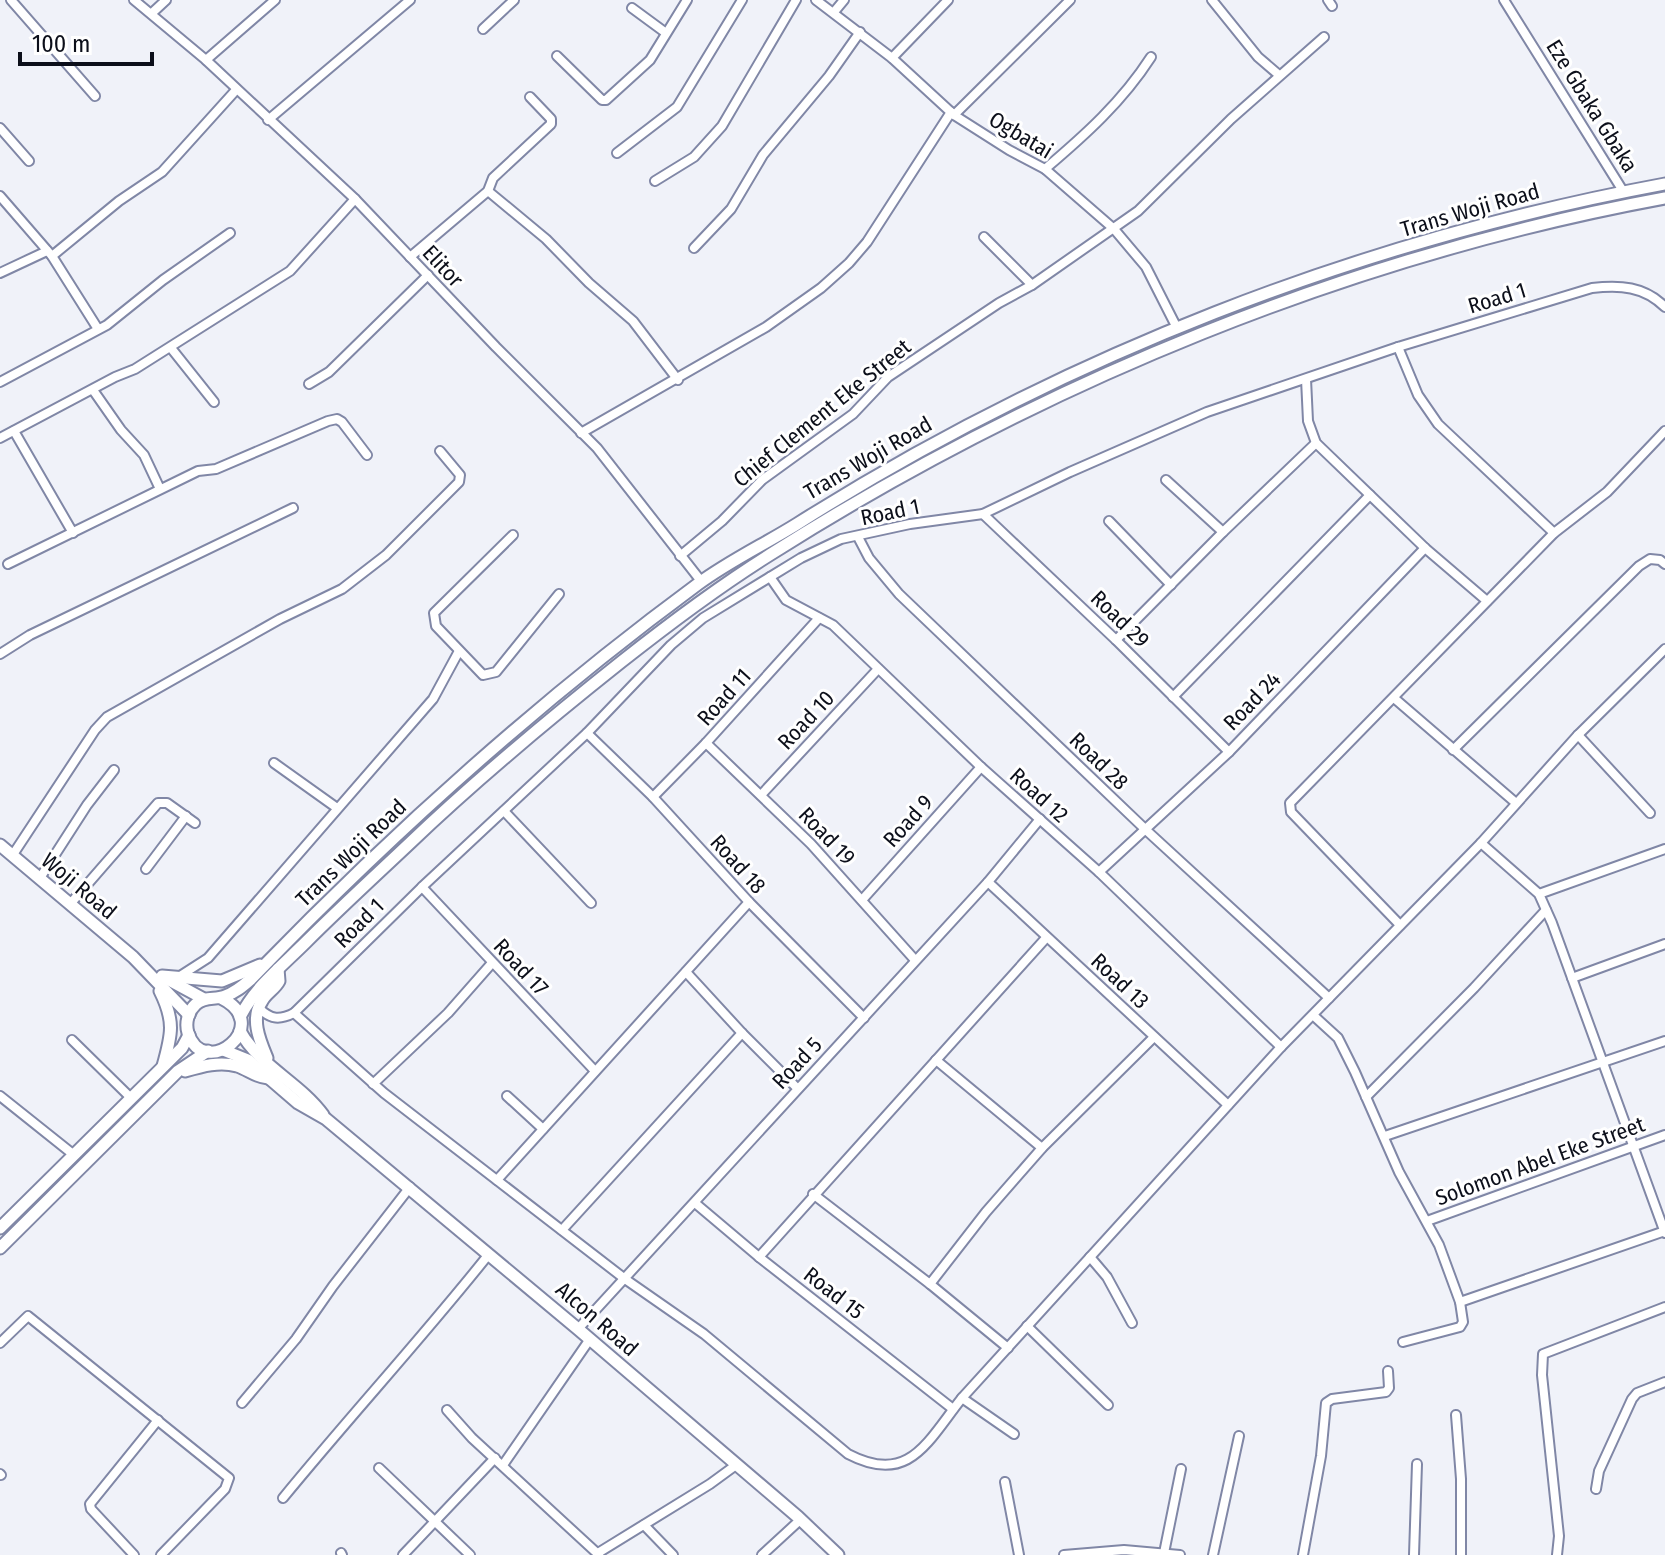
<svg xmlns="http://www.w3.org/2000/svg" width="1665" height="1555" font-family="'Fira Sans Condensed',sans-serif">
  <style>
    .lines { fill: none; stroke-linecap: round; stroke-linejoin: round }
    .street-casing { stroke: #8087a6; stroke-width: 12 }
    .secondary-casing { stroke: #8087a6; stroke-width: 15 }
    .street { stroke: #fff; stroke-width: 8 }
    .secondary { stroke: #fff; stroke-width: 11 }
    .labels { text-anchor: middle; dominant-baseline: central; stroke-width: 6; stroke-linejoin: round; paint-order: stroke }
    .street-label { font-size: 22px; fill: #0c0f1a; stroke: #fff }
  </style>
  <rect width="100%" height="100%" fill="#f0f2f9"/>
  <g class="lines">
    <!-- street casing -->
    <g class="street-casing">
      <g id="street">
        <path d="M11,0L95,96"/>
        <path d="M134,0L206,60L355,199L496,347L597,448L701,581"/>
        <path d="M816,0L892,58L954,115L1009,150L1045,169L1114,229L1146,267L1177,328"/>
        <path d="M1212,0L1258,57L1279,75"/>
        <path d="M1328,0L1332,6"/>
        <path d="M1504,0L1623,191"/>
        <path d="M632,8L666,33"/>
        <path d="M834,12L844,0"/>
        <path d="M152,13L166,0"/>
        <path d="M483,29L514,0"/>
        <path d="M557,56L602,100H606L650,60L687,0"/>
        <path d="M892,58L948,0"/>
        <path d="M206,60L275,0"/>
        <path d="M954,115L1070,0"/>
        <path d="M268,120L410,0"/>
        <path d="M0,128L29,161"/>
        <path d="M617,153L677,107L742,0"/>
        <path d="M1045,169C1085,135 1122,102 1151,57"/>
        <path d="M655,181L694,157L722,126L796,0"/>
        <path d="M488,191L546,239L589,283L633,321L678,380"/>
        <path d="M0,196L52,256L98,329"/>
        <path d="M984,237L1032,285"/>
        <path d="M694,248L731,209L763,155L829,76L860,32"/>
        <path d="M52,256L119,201L162,172L236,90"/>
        <path d="M410,257L488,191L493,178L551,124V119L530,97"/>
        <path d="M0,273L47,251"/>
        <path d="M1398,347L1418,395L1438,424L1554,533"/>
        <path d="M171,348L214,402"/>
        <path d="M1306,379L1308,421L1316,443L1425,548L1487,601"/>
        <path d="M0,382L107,325L163,280L230,233"/>
        <path d="M309,384L329,372L428,275"/>
        <path d="M93,390L121,430L144,455L160,489"/>
        <path d="M14,431L73,533"/>
        <path d="M581,433L766,327L821,288L849,263L867,242L951,112"/>
        <path d="M0,438L115,377L135,369L290,271L355,199"/>
        <path d="M1166,480L1223,532"/>
        <path d="M983,514L1116,640L1229,752"/>
        <path d="M1109,521L1171,585"/>
        <path d="M513,535L434,613L436,626L483,675L496,672L559,594"/>
        <path d="M858,537L869,558L899,594L1146,830L1329,998"/>
        <path d="M680,556L722,521L762,480L853,414L888,377L999,303L1032,285L1138,211L1231,119L1324,37"/>
        <path d="M8,564L198,471L216,469L328,421L337,419L342,422L367,455"/>
        <path d="M770,577L786,600L833,625L981,767L1099,872L1281,1047"/>
        <path d="M1116,640L1223,532L1316,443"/>
        <path d="M0,654L30,635L293,508"/>
        <path d="M1173,697L1370,495"/>
        <path d="M1394,698L1516,803"/>
        <path d="M587,733L653,797L749,902L864,1018"/>
        <path d="M1578,735L1650,813"/>
        <path d="M706,743L811,844L915,960"/>
        <path d="M1453,750L1639,566L1650,559L1660,560L1665,564"/>
        <path d="M274,763L337,808"/>
        <path d="M761,795L878,669"/>
        <path d="M653,797L706,743L819,618"/>
        <path d="M504,811L591,903"/>
        <path d="M1481,843L1539,894L1552,923L1665,1233"/>
        <path d="M12,856L95,730L107,717L280,619L342,589L386,555L459,482L460,475L440,451"/>
        <path d="M146,869L186,816"/>
        <path d="M1099,872L1229,752L1425,548"/>
        <path d="M40,878L87,805L114,770"/>
        <path d="M988,882L1228,1105"/>
        <path d="M422,887L595,1071"/>
        <path d="M1539,894L1665,849"/>
        <path d="M862,900L981,767"/>
        <path d="M71,903L158,803H167L195,823"/>
        <path d="M1400,925L1291,812L1290,803L1554,533L1607,492L1665,431"/>
        <path d="M686,972L742,1033L797,1088"/>
        <path d="M180,976L208,958L433,699L459,651"/>
        <path d="M1572,978L1665,944"/>
        <path d="M259,1008C271,1020 280,1020 294,1013L422,887L587,733L671,645L703,618L801,558L841,539L910,524L983,514L1070,472L1207,412L1398,347L1592,288C1620,285 1644,286 1665,307"/>
        <path d="M294,1013L384,1093L625,1279L704,1334L848,1454C909,1486 927,1442 962,1398L1281,1047L1481,843L1578,735L1665,649"/>
        <path d="M1314,1016L1338,1038L1355,1072L1399,1172L1439,1245L1460,1302L1463,1322L1460,1327L1403,1342"/>
        <path d="M72,1040L131,1098"/>
        <path d="M936,1060L1042,1148"/>
        <path d="M373,1084L448,1013L492,963"/>
        <path d="M0,1096L74,1155"/>
        <path d="M507,1096L543,1129"/>
        <path d="M1366,1097L1474,988L1546,910"/>
        <path d="M1385,1136L1665,1041"/>
        <path d="M497,1180L749,902"/>
        <path d="M813,1194L930,1284L1008,1348"/>
        <path d="M695,1203L759,1257L953,1409"/>
        <path d="M1427,1221L1665,1135"/>
        <path d="M562,1230L742,1033"/>
        <path d="M759,1257L1046,938"/>
        <path d="M1090,1257L1107,1277L1132,1323"/>
        <path d="M930,1284L986,1212L1042,1148L1154,1037"/>
        <path d="M1460,1302L1665,1231"/>
        <path d="M1027,1326L1108,1405"/>
        <path d="M578,1329L988,882L1040,819"/>
        <path d="M0,1343L28,1316L229,1478L225,1489L161,1555"/>
        <path d="M962,1398L1014,1434"/>
        <path d="M242,1403L296,1339L333,1286L410,1187"/>
        <path d="M447,1410L472,1438L599,1555"/>
        <path d="M1456,1415L1461,1479V1555"/>
        <path d="M503,1465L590,1339"/>
        <path d="M379,1468L470,1555"/>
        <path d="M0,1474L1,1475"/>
        <path d="M1005,1482L1019,1555"/>
        <path d="M1596,1489L1599,1471L1632,1399L1637,1393L1665,1382"/>
        <path d="M283,1498C351,1415 423,1337 489,1254"/>
        <path d="M644,1525L673,1555"/>
        <path d="M341,1553L342,1555"/>
        <path d="M598,1553L710,1484L736,1465"/>
        <path d="M1164,1553L1181,1469"/>
        <path d="M134,1555L91,1509L90,1504L158,1420"/>
        <path d="M403,1555L495,1458"/>
        <path d="M762,1555L800,1520"/>
        <path d="M1064,1555L1124,1550L1180,1555"/>
        <path d="M1213,1555L1239,1436"/>
        <path d="M1303,1555L1321,1456L1326,1403L1332,1399L1386,1392L1389,1388L1388,1371"/>
        <path d="M1414,1555L1417,1464"/>
        <path d="M1557,1555L1559,1536L1542,1375L1543,1354L1665,1307"/>
      </g>
    </g>
    <!-- secondary casing -->
    <g class="secondary-casing">
      <g id="secondary">
        <path d="M0,845L133,957L189,1015"/>
        <path d="M162,976L222,981L260,965"/>
        <path d="M167,979L204,999"/>
        <path d="M160,991C175,1021 172,1034 163,1066"/>
        <path d="M221,998C276,1025 204,1082 188,1033C185,1023 188,1011 196,1004C205,996 215,1000 225,996C235,993 243,986 251,979C389,836 538,702 698,584C729,561 765,544 797,524C1061,357 1358,241 1665,184"/>
        <path d="M240,1017C255,987 283,965 306,942C340,908 375,876 410,843C477,779 548,720 621,662C669,624 718,587 771,554C1041,383 1350,256 1665,198"/>
        <path d="M240,1031C259,1066 300,1083 323,1115"/>
        <path d="M223,1050L248,1060L298,1103L326,1119L578,1329L798,1517L838,1555"/>
        <path d="M267,1058C260,1041 250,1019 262,1001C266,993 275,989 279,981L278,969"/>
        <path d="M185,1071C202,1066 220,1061 237,1066C249,1070 255,1077 268,1078"/>
        <path d="M0,1228L182,1048L189,1035"/>
        <path d="M0,1248L178,1071L208,1051"/>
      </g>
    </g>
    <!-- street -->
    <use href="#street" class="street"/>
    <!-- secondary -->
    <use href="#secondary" class="secondary"/>
  </g>
  <g class="labels">
    <!-- street labels -->
    <g class="street-label">
      <text transform="translate(1592 106) rotate(58)">Eze Gbaka Gbaka</text>
      <text transform="translate(1021 135) rotate(31)">Ogbatai</text>
      <text transform="translate(1470 210) rotate(-16)">Trans Woji Road</text>
      <text transform="translate(443 266) rotate(47)">Elitor</text>
      <text transform="translate(1497 298) rotate(-17)">Road 1</text>
      <text transform="translate(822 413) rotate(-39)">Chief Clement Eke Street</text>
      <text transform="translate(868 458) rotate(-30)">Trans Woji Road</text>
      <text transform="translate(890 512) rotate(-12)">Road 1</text>
      <text transform="translate(1120 619) rotate(44)">Road 29</text>
      <text transform="translate(724 697) rotate(-48)">Road 11</text>
      <text transform="translate(1252 701) rotate(-46)">Road 24</text>
      <text transform="translate(806 720) rotate(-47)">Road 10</text>
      <text transform="translate(1099 761) rotate(44)">Road 28</text>
      <text transform="translate(1039 795) rotate(42)">Road 12</text>
      <text transform="translate(908 821) rotate(-48)">Road 9</text>
      <text transform="translate(827 836) rotate(46)">Road 19</text>
      <text transform="translate(351 853) rotate(-44)">Trans Woji Road</text>
      <text transform="translate(738 864) rotate(48)">Road 18</text>
      <text transform="translate(79 886) rotate(40)">Woji Road</text>
      <text transform="translate(359 923) rotate(-45)">Road 1</text>
      <text transform="translate(521 967) rotate(47)">Road 17</text>
      <text transform="translate(1120 981) rotate(43)">Road 13</text>
      <text transform="translate(797 1063) rotate(-47)">Road 5</text>
      <text transform="translate(1540 1161) rotate(-20)">Solomon Abel Eke Street</text>
      <text transform="translate(834 1293) rotate(38)">Road 15</text>
      <text transform="translate(597 1319) rotate(41)">Alcon Road</text>
    </g>
  </g>
  <!-- scale -->
  <path d="M20 52v12h132v-12" fill="none" stroke="#0c0f1a" stroke-width="4"/>
  <text x="32" y="52" font-size="24" fill="#0c0f1a" stroke="#ffffff" stroke-width="6" paint-order="stroke">100 m</text>
</svg>
